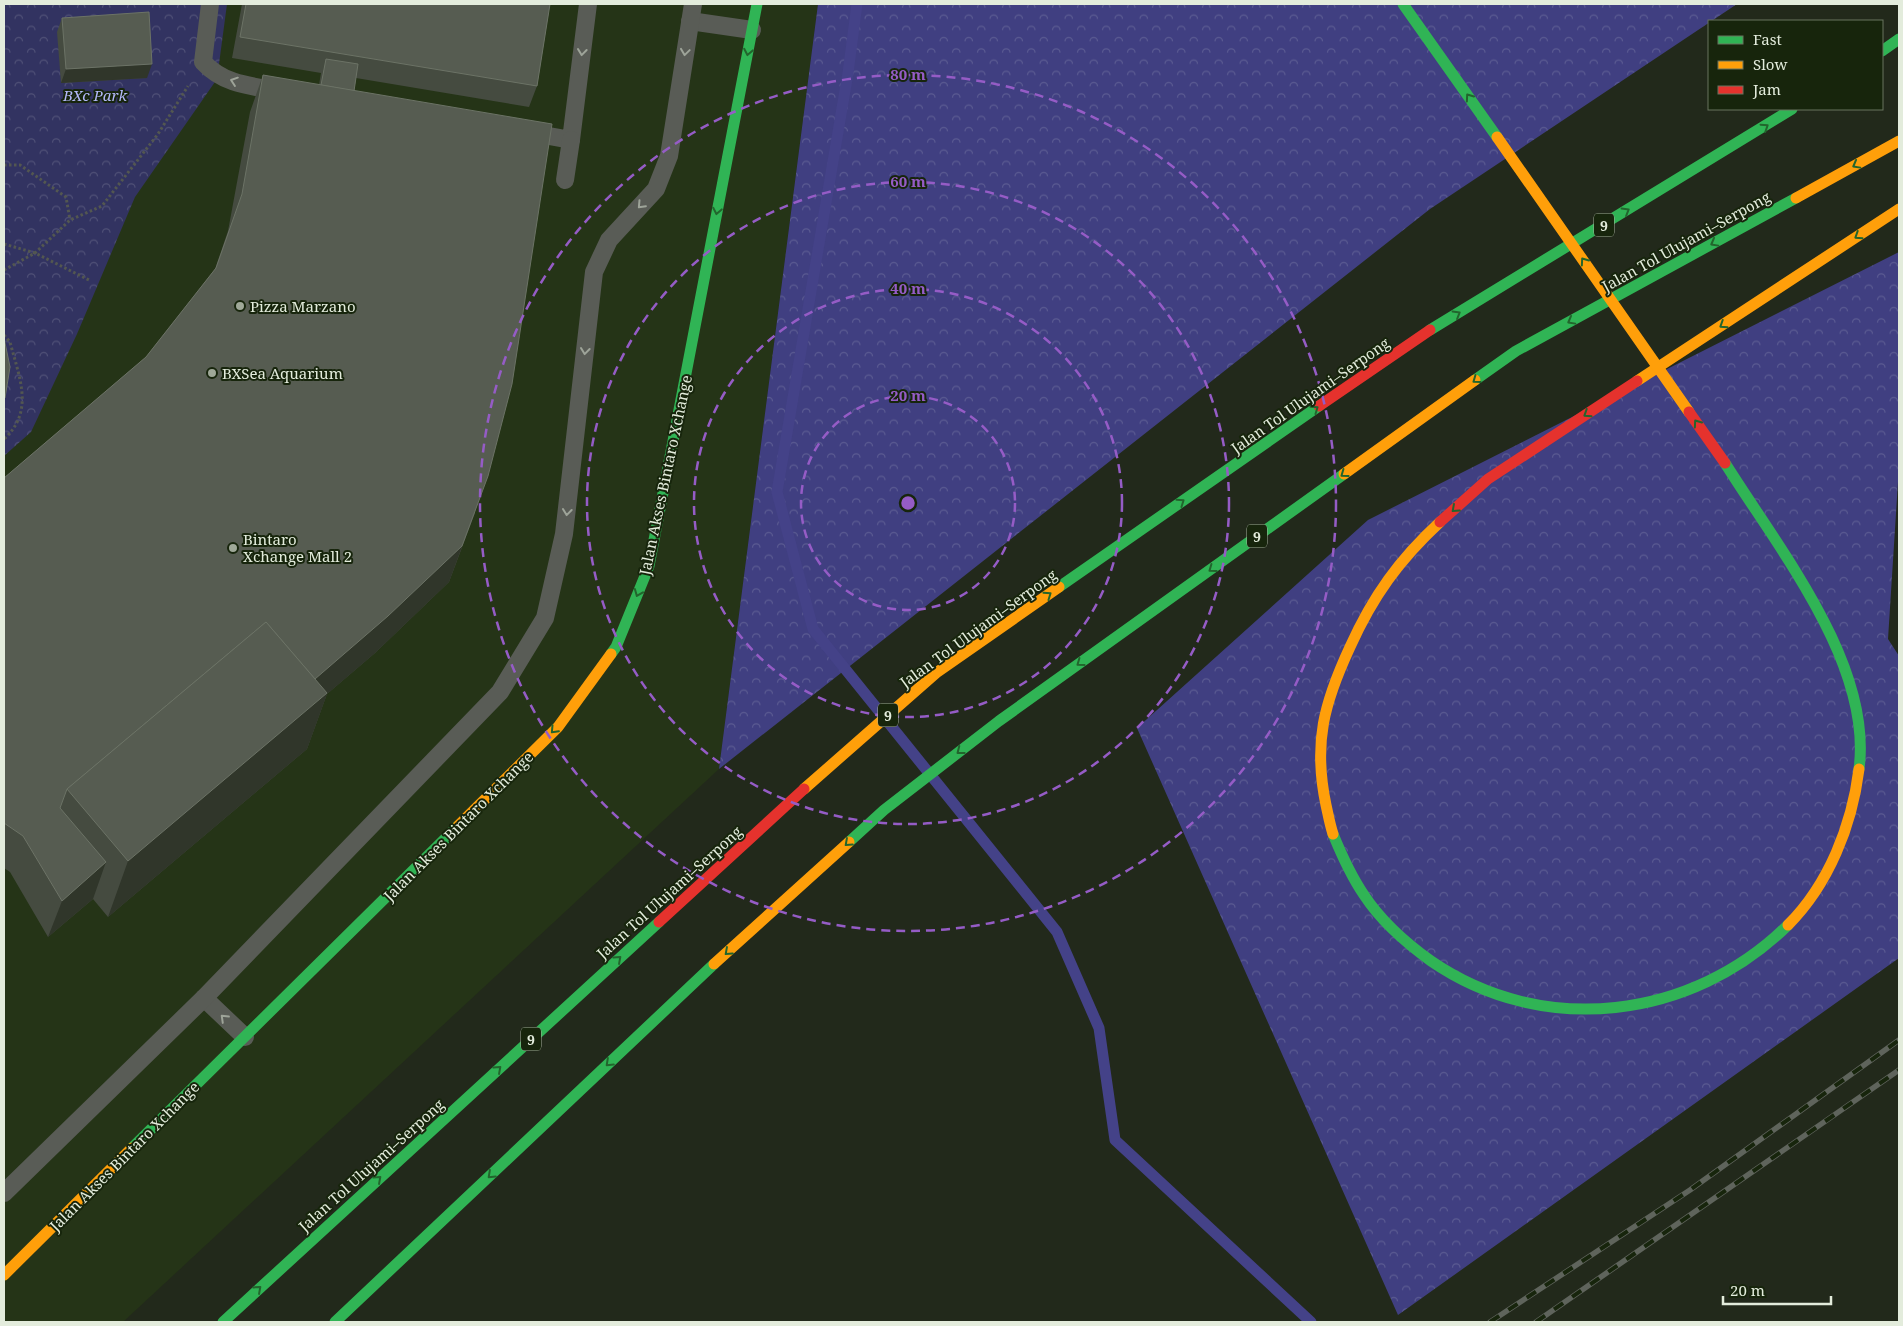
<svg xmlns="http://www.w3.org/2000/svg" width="1903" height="1326" font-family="'Noto Serif',serif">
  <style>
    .built { fill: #253417 }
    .forest { fill: url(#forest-crowns) }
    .park { fill: url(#park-crowns) }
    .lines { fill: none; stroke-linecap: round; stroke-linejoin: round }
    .stream { stroke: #444288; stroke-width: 11 }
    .path { stroke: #535751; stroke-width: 3; stroke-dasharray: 2.5 2.5; stroke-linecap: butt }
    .lane { stroke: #595c56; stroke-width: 18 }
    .fast { stroke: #30b455; stroke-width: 11 }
    .slow { stroke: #ff9f0a; stroke-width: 11 }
    .jam { stroke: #e5322d; stroke-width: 11 }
    .rail-casing { stroke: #5f645c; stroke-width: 5.5 }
    .rail { stroke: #17250c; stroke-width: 4; stroke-dasharray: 11; stroke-linecap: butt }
    .slow-bridge { stroke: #ff9f0a; stroke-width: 11 }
    .jam-bridge { stroke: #e5322d; stroke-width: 11 }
    .wall { fill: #454b40 }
    .shaded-wall { fill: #30362a }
    .building { fill: #565c51; stroke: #6c7366 }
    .oneway { stroke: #9ea499 }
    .oneway2 { stroke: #22652d }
    .ring { fill: none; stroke: #955cc6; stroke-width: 2.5; stroke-dasharray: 9 6 }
    .poi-dot { fill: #9fa898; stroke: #17250c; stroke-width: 2 }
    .labels { text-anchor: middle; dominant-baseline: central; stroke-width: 4; stroke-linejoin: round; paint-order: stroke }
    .shield { fill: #17250c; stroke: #a6b09e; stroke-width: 1 }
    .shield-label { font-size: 14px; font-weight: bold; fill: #e3ecdc }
    .park-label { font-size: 15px; font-style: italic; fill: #b3b8f9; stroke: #17250c }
    .street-label { font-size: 15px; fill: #e3ecdc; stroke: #17250c }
    .poi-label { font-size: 15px; fill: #e3ecdc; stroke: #17250c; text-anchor: start }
    .centre { fill: #955cc6; stroke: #17250c; stroke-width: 2.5 }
    .ring-label { font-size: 15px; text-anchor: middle; font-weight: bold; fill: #955cc6; stroke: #17250c; stroke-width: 4; stroke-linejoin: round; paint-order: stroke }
  </style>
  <defs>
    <pattern id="forest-crowns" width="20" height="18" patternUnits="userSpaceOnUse" patternTransform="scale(1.25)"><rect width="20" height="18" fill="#403f81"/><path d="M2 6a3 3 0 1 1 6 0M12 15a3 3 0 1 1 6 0" fill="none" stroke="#5b5b92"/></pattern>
    <pattern id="park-crowns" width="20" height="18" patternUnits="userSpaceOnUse" patternTransform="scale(1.25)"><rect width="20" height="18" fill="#323361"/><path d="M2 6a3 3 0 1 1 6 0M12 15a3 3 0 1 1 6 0" fill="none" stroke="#505177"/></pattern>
  </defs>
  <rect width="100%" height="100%" fill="#22291b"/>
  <!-- built -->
  <path class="built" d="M4,4H818L719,769L123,1322H4Z"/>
  <!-- forest -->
  <g class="forest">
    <path d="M818,4H1737L1430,209L719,769Z"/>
    <path d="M1899,252V466L1888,639L1899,656V958L1398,1315L1137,728L1368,520Z"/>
  </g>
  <!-- park -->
  <path class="park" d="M4,4H227L217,79L135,197L77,334L31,432L4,456Z"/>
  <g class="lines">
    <!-- stream -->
    <path class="stream" d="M857,4L848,73L777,492L813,629L1057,932L1099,1028L1115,1140L1311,1322"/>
    <!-- path -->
    <g class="path">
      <path d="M4,165H20L66,197L70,220"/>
      <path d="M4,244L35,253L89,280"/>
      <path d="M4,270L35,253L70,220L102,206L158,134L188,86"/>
      <path d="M4,335L10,342C19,377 35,411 4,439"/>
    </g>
    <!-- lane -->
    <g class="lane">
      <path d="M210,4L203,62C224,85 251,86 281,91"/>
      <path d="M690,21L752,30"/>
      <path d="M527,132L571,140L588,4"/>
      <path d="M565,180L571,140"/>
      <path d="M204,998L245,1037"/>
      <path d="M4,1193L204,998L500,692L545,618L564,534L594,272L609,240L656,189L669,156L693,4"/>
    </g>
    <!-- fast -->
    <g class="fast">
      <path d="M1403,4L1497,137"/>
      <path d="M1882,51L1899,39"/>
      <path d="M1430,330L1792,109"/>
      <path d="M1475,380L1516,351L1796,198"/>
      <path d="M1725,463C1778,548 1873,664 1859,769"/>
      <path d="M1059,587L1319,406"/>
      <path d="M611,654L616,647L649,566L757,4"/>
      <path d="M1333,834C1342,856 1351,876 1364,895C1381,921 1406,943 1431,961C1543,1038 1692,1020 1788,925"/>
      <path d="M849,842L884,810L999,721L1344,474"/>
      <path d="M132,1148L458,826"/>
      <path d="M223,1322L659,922"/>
      <path d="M335,1322L714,964"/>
    </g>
    <!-- slow -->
    <g class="slow">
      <path d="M1796,198L1899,141"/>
      <path d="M1637,381L1899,209"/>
      <path d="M1344,474L1475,380"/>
      <path d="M804,789L936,673L1059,587"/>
      <path d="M458,826L558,727L611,654"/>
      <path d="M1333,834C1330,825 1328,814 1326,805C1313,743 1324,703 1350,647C1373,596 1399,560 1440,522"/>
      <path d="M1788,925C1829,884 1852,825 1859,769"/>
      <path d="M714,964L849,842"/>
      <path d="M4,1275L132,1148"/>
    </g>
    <!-- jam -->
    <g class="jam">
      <path d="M1319,406L1430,330"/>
      <path d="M1440,522L1488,479L1637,381"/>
      <path d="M659,922L804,789"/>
    </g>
    <!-- rail casing -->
    <g class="rail-casing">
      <g id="rail">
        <path d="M1490,1322L1690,1190L1899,1040"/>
        <path d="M1536,1322L1899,1070"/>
      </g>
    </g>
    <!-- rail -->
    <use href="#rail" class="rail"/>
    <!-- slow-bridge -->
    <path class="slow-bridge" d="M1497,137L1689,412"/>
    <!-- jam-bridge -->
    <path class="jam-bridge" d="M1689,412L1725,463"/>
  </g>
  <!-- wall -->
  <g class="wall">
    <path d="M242,4H550L537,86L529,107L356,78L354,91L475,513L449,582L375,653L327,694L307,749L108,917L93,899L48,937L10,872L4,868V478L146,357L215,269L228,231L250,112L263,75L319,85L321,73L232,58Z"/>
    <path d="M62,18L147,78L61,83L57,32Z"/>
  </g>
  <!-- shaded-wall -->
  <g class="shaded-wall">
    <path d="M152,64L147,78L61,83L66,69Z"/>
    <path d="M488,476L449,582L375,653L327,694L307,749L108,917L128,861L302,691Z"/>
    <path d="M106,862L93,899L48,937L62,901Z"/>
  </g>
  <!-- building -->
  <g class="building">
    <path d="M246,4H550L537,86L240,37Z"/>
    <path d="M149,12L152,64L66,69L62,18Z"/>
    <path d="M326,59L358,64L354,91L321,85Z"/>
    <path d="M263,75L552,124L512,384L488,476L462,546L388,616L315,679L266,622L67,789L60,808L106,862L62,901L23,836L4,823V478L146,357L216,268L242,194Z"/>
    <path d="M4,338L10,367L5,398L4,399Z"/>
    <path d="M266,622L327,693L128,861L67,789Z"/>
  </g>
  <!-- one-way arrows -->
  <defs><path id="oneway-chevron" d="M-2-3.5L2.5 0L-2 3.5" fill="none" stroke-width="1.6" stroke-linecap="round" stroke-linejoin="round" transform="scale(1.25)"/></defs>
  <g class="oneway">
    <use href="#oneway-chevron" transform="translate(582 52) rotate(97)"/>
    <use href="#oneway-chevron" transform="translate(685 52) rotate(98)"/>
    <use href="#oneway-chevron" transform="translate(234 81) rotate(-161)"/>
    <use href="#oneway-chevron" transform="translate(641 205) rotate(133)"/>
    <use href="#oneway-chevron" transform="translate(585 351) rotate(97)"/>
    <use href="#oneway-chevron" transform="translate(567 512) rotate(97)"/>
    <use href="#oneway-chevron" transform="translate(224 1018) rotate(-136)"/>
  </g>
  <g class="oneway2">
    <use href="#oneway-chevron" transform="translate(748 52) rotate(101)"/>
    <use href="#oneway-chevron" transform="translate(1469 97) rotate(-125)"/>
    <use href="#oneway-chevron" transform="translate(1765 127) rotate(-33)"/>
    <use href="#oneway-chevron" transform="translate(1856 165) rotate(151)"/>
    <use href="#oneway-chevron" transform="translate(717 211) rotate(101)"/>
    <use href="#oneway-chevron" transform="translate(1626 211) rotate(-31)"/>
    <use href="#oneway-chevron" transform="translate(1858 236) rotate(147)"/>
    <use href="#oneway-chevron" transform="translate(1714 243) rotate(151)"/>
    <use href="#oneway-chevron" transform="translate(1584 261) rotate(-125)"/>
    <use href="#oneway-chevron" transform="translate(1457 314) rotate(-31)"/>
    <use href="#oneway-chevron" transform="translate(1571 321) rotate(151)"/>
    <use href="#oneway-chevron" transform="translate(1723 325) rotate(147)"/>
    <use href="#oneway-chevron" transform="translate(1476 380) rotate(144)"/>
    <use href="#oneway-chevron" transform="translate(1315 409) rotate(-35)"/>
    <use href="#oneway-chevron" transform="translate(1587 414) rotate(147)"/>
    <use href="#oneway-chevron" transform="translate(1697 423) rotate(-125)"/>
    <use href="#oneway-chevron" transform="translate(1344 474) rotate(144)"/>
    <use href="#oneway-chevron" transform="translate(1181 502) rotate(-35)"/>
    <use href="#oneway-chevron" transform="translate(1455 509) rotate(138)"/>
    <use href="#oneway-chevron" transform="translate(1212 569) rotate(144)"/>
    <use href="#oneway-chevron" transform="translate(638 593) rotate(112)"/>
    <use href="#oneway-chevron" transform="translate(1048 595) rotate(-35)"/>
    <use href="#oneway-chevron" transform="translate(1080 663) rotate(144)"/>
    <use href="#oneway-chevron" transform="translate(554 730) rotate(133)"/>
    <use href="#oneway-chevron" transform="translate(960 751) rotate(142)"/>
    <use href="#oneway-chevron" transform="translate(848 843) rotate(138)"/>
    <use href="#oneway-chevron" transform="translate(728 952) rotate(138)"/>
    <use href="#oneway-chevron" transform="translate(618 959) rotate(-42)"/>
    <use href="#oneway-chevron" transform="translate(609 1063) rotate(137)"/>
    <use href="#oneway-chevron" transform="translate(498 1069) rotate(-42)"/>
    <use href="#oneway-chevron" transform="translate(491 1175) rotate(137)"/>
    <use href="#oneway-chevron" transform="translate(378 1179) rotate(-42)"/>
    <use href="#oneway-chevron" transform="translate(258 1289) rotate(-42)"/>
  </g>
  <!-- distance rings -->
  <g class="ring">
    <circle cx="908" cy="503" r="107"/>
    <circle cx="908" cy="503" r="214"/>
    <circle cx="908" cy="503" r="321"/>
    <circle cx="908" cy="503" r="428"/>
  </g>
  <!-- markers -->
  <g class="poi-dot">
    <circle cx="240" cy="306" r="5"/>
    <circle cx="212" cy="373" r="5"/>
    <circle cx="233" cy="548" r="5"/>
  </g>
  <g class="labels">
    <!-- shield labels -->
    <g class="shield">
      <rect x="1594" y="213.5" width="20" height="23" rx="4"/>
      <rect x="1247" y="524.5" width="20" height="23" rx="4"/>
      <rect x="878" y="703.5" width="20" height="23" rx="4"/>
      <rect x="521" y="1027.5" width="20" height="23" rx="4"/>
    </g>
    <g class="shield-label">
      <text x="1604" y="225">9</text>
      <text x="1257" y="536">9</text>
      <text x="888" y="715">9</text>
      <text x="531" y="1039">9</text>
    </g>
    <!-- park labels -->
    <g class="park-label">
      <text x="95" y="95">BXc Park</text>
    </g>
    <!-- street labels -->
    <g class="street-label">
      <text transform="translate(1686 241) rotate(-29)">Jalan Tol Ulujami–Serpong</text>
      <text transform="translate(1310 395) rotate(-35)">Jalan Tol Ulujami–Serpong</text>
      <text transform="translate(665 475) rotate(-78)">Jalan Akses Bintaro Xchange</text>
      <text transform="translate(978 628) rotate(-36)">Jalan Tol Ulujami–Serpong</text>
      <text transform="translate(458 826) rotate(-45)">Jalan Akses Bintaro Xchange</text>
      <text transform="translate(669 892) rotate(-42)">Jalan Tol Ulujami–Serpong</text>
      <text transform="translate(124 1156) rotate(-45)">Jalan Akses Bintaro Xchange</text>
      <text transform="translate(371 1165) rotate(-42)">Jalan Tol Ulujami–Serpong</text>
    </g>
    <!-- poi labels -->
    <g class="poi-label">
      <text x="250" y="306">Pizza Marzano</text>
      <text x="222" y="373">BXSea Aquarium</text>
      <text x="243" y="539">Bintaro<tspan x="243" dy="17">Xchange Mall 2</tspan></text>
    </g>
  </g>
  <circle cx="908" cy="503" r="8" class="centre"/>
  <g class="ring-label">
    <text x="908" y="80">80 m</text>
    <text x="908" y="187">60 m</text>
    <text x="908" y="294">40 m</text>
    <text x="908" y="401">20 m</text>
  </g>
  <!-- border -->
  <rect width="1903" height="1326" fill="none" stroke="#e3ecdc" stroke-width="10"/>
  <!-- legend -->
  <rect x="1708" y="20" width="175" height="90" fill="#17250c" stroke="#69755f"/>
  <rect x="1718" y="36" width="25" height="8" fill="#30b455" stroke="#69755f"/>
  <text x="1753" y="45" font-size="15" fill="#e3ecdc">Fast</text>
  <rect x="1718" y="61" width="25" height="8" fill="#ff9f0a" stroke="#69755f"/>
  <text x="1753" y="70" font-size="15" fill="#e3ecdc">Slow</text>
  <rect x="1718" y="86" width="25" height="8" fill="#e5322d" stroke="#69755f"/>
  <text x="1753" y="95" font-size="15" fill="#e3ecdc">Jam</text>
  <!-- scale -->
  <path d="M1723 1296v8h108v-8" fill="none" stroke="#e3ecdc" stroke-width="2.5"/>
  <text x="1730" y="1296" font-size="15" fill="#e3ecdc" stroke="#17250c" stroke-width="4" paint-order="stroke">20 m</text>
</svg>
